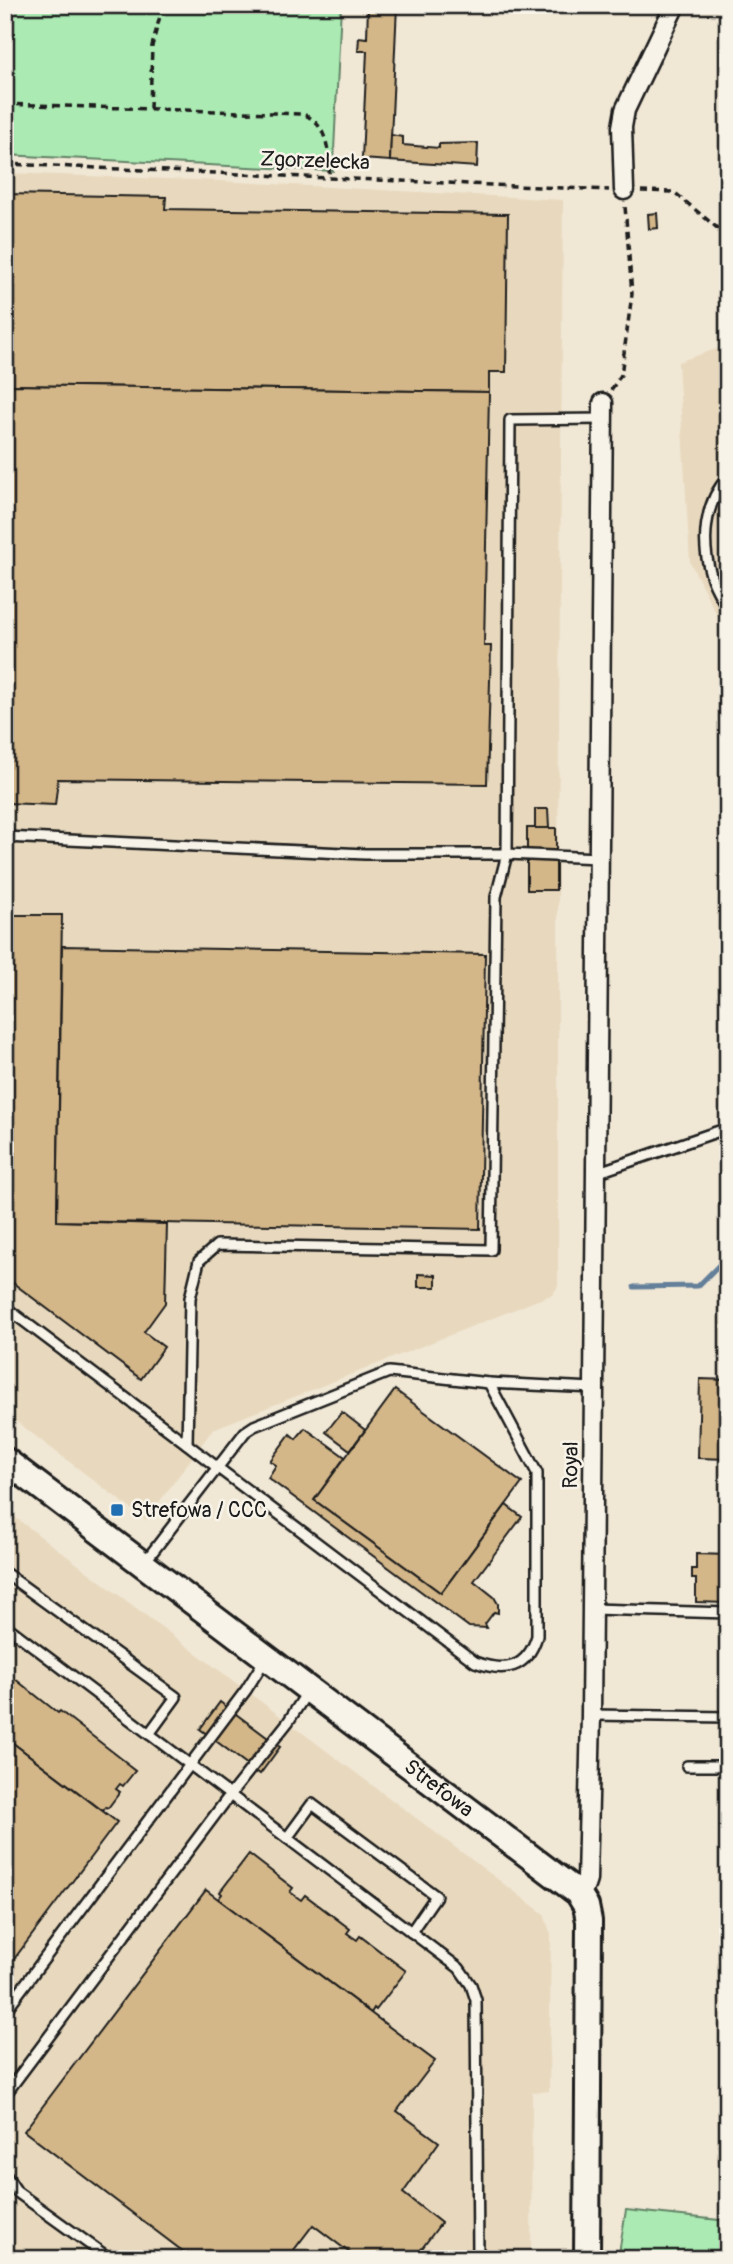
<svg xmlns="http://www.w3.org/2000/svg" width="733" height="2264" font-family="Pangolin,sans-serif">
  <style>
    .built { fill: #e8d9be }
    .green { fill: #abebb3; stroke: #648468; stroke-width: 2 }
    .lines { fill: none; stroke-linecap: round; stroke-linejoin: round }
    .stream { stroke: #637f99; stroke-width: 5 }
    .building { fill: #d4b789; stroke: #1c1c1c; stroke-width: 2 }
    .lane-casing { stroke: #1c1c1c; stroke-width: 14 }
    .street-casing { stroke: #1c1c1c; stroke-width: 23 }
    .secondary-casing { stroke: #1c1c1c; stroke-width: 30 }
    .path { stroke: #1c1c1c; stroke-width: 3.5; stroke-dasharray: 7 5; stroke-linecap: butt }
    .lane { stroke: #f7f3e8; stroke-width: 9 }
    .street { stroke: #f7f3e8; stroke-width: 18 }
    .secondary { stroke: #f7f3e8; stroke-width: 24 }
    .poi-dot { fill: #1f6fb2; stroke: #f7f3e8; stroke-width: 2.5 }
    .labels { text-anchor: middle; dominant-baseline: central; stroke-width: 5; stroke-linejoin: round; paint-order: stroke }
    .street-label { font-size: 21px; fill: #1c1c1c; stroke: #f7f3e8 }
    .poi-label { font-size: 21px; fill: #1c1c1c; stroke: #f7f3e8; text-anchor: start }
  </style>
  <rect width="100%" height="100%" fill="#f0e7d5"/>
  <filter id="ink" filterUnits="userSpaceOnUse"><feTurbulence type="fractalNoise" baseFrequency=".0143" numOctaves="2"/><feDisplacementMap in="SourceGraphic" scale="14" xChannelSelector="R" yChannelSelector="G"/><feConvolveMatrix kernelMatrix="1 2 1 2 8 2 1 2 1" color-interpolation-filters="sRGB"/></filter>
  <g filter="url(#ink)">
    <!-- built -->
    <g class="built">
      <path d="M5,173L220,181L563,200L558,858V1286L553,1294L213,1429L146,1520L5,1413Z"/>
      <path d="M728,345V637L690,562L678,362Z"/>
      <path d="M12,1515L544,1914L551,1935L549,2091L532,2093L531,2259H5V1518Z"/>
    </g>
    <!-- green -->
    <g class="green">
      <path d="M5,5H341L333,171L5,155Z"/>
      <path d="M626,2210L728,2221V2259H618Z"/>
    </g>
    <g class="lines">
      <!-- stream -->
      <path class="stream" d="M634,1287L698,1286L728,1256"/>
    </g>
    <!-- building -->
    <g class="building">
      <path d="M368,5H397L390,161L362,159L367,51H358L359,37L367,38Z"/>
      <path d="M391,135L403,137V145L439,148V144L478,143L477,167L390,161Z"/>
      <path d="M5,194L166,197L165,209L508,214L506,372H489V392L5,385Z"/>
      <path d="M657,213L658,228L649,229L648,214Z"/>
      <path d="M5,385L489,392L484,646H491L487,784L58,779L55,805L5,803Z"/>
      <path d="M535,809H548L549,828H535Z"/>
      <rect x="527" y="828" width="29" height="62"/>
      <path d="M5,915H62L57,1221L167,1224L165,1303L144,1332L164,1347L141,1379L5,1277Z"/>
      <path d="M62,946L485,954L480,1229L57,1221Z"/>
      <path d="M418,1274L436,1275V1287H418Z"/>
      <path d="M700,1379L728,1380V1459L698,1458Z"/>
      <path d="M395,1390L522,1483L441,1593L314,1500Z"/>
      <path d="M342,1412L365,1430L350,1450L326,1432Z"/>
      <path d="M305,1428L345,1457L314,1500L441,1593L506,1505L522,1517L474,1581L494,1597L498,1604V1613L494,1612L485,1624L487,1628L469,1627L268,1478L276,1465L270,1461L290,1434L296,1439Z"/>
      <path d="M696,1554L728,1555V1603L696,1602V1579H692V1569H696Z"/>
      <path d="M5,1671L58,1713L60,1711L127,1763L126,1764L135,1771L123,1786L120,1784L116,1789L120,1792L108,1808L106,1807L103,1811L5,1737Z"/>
      <path d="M220,1702L280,1747L260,1774L200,1729Z"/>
      <path d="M5,1737L117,1822L5,1971Z"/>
      <path d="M249,1854L293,1888L290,1892L301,1900L305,1895L350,1929L347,1933L357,1940L360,1936L406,1971L376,2010L374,2008L371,2013L218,1899L222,1894L220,1892Z"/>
      <path d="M206,1890L435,2061L397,2111L439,2142L403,2193L441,2223L414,2259H358L313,2225L287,2259H193L24,2131Z"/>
    </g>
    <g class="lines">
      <!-- lane casing -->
      <g class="lane-casing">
        <g id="lane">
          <path d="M728,477C704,503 701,543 711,575C714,587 722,598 728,609"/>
          <path d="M5,837L365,854H507L496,897L491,1250L217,1245L199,1261L190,1298L187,1444"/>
          <path d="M599,858L507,854L510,420L603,419"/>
          <path d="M596,1173L728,1128"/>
          <path d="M5,1307L187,1444L218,1468L475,1662C505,1673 527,1669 537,1636V1473L489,1383L389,1372L254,1426L245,1432L144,1563"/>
          <path d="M489,1383L594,1388"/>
          <path d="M5,1573L176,1697L149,1734"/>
          <path d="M592,1609L728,1613"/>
          <path d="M5,1625L459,1968L471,1985L476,2000L478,2259"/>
          <path d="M591,1715L728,1717"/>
          <path d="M727,1717V1766"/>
          <path d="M687,1766H728"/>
          <path d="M287,1838L312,1804L436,1896L411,1932"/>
          <path d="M5,2011L246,1690L266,1658"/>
          <path d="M5,2095L230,1795L288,1722L308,1691"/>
          <path d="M5,2174L17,2192L110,2259"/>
        </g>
      </g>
      <!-- street casing -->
      <g class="street-casing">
        <g id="street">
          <path d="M624,190L622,127L625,110L675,5"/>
          <path d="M578,1893L585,1886L587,1880L591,1715L603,403"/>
        </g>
      </g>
      <!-- secondary casing -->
      <g class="secondary-casing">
        <g id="secondary">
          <path id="s1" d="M5,1460L578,1893L586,1906L589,1921L587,2259"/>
        </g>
      </g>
      <!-- path -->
      <g class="path">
        <path d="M5,104L302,114C328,122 330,155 329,178"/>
        <path d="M150,108L152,46L163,5"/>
        <path d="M5,164L609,190"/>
        <path d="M641,191L674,192L728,237"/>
        <path d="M611,390L621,375L632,294L625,206"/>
      </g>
      <!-- lane -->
      <use href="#lane" class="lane"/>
      <!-- street -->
      <use href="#street" class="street"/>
      <!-- secondary -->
      <use href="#secondary" class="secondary"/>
    </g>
  </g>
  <!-- markers -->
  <rect class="poi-dot" x="110" y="1503" width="14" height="14" rx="3.5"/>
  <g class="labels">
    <!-- street labels -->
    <g class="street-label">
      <text transform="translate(315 161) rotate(2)">Zgorzelecka</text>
      <text transform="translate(571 1465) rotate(-89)">Royal</text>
      <text stroke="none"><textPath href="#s1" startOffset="544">Strefowa</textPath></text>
    </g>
    <!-- poi labels -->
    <g class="poi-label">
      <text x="131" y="1510">Strefowa / CCC</text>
    </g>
  </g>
  <!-- margin -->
  <rect width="733" height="2264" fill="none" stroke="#f7f3e8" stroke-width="28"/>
  <rect x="14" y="14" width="705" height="2236" fill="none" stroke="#1c1c1c" stroke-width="2.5" filter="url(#ink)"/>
</svg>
